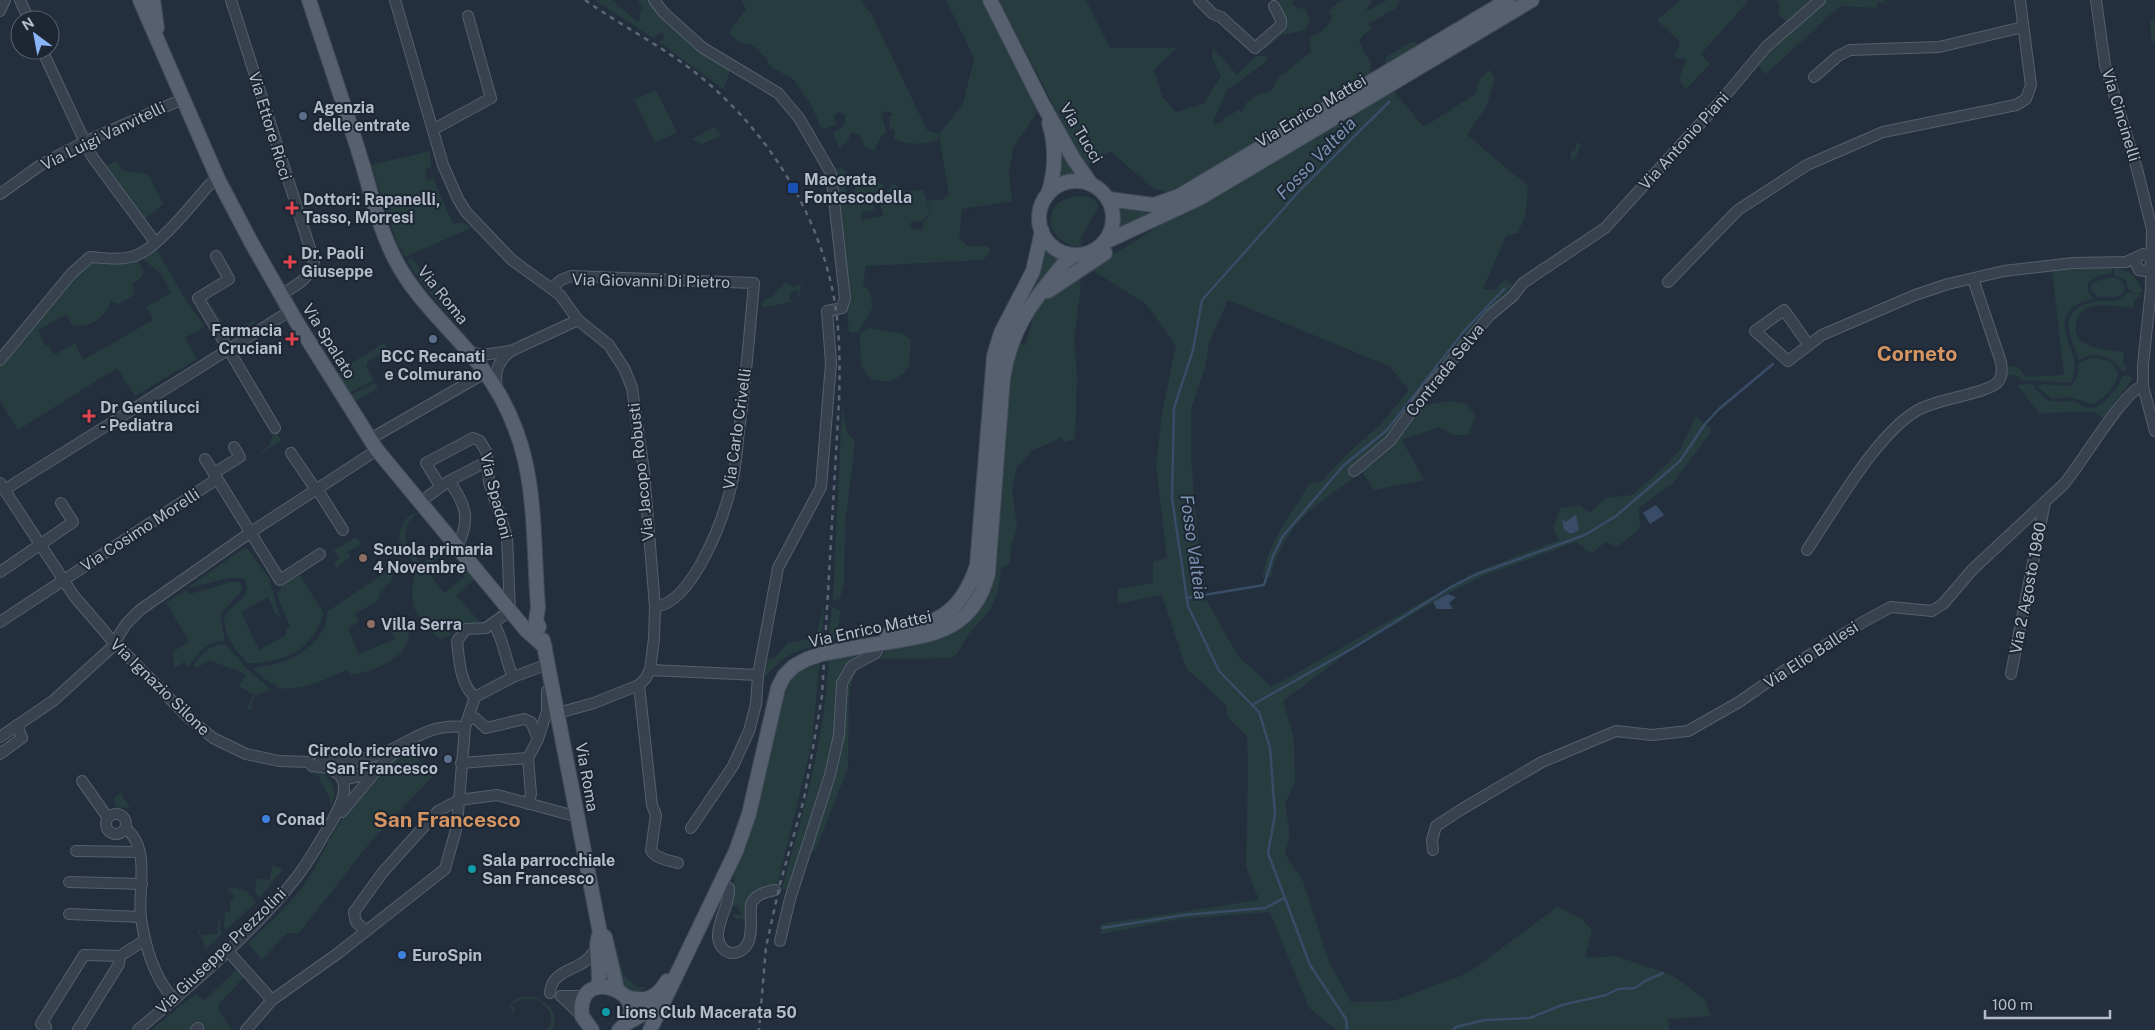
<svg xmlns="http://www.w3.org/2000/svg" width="2155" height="1030" font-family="'Public Sans',sans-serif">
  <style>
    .green { fill: #263c3f; fill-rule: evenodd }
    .water { fill: #394c67 }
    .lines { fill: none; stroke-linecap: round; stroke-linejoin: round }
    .stream { stroke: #394c67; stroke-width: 2.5 }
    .minor-casing { stroke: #565f6c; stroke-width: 12 }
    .major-casing { stroke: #414a57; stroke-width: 16 }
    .minor { stroke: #38414e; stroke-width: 10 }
    .major { stroke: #56606e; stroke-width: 14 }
    .rail { stroke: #5a6575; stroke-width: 2.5; stroke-dasharray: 5 5; stroke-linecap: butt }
    .service-dot { fill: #5c6f8a; stroke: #1d2633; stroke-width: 2 }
    .transit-dot { fill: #1a4fb4; stroke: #1d2633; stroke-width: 2 }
    .health-dot { fill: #e0444e; stroke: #1d2633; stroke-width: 2 }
    .education-dot { fill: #8d6e63; stroke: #1d2633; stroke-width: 2 }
    .shop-dot { fill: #3f7fe0; stroke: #1d2633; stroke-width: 2 }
    .culture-dot { fill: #0f9aa8; stroke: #1d2633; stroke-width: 2 }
    .labels { text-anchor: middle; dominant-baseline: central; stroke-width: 4; stroke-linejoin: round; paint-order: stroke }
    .poi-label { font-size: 16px; font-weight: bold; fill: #b4bcc9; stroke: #1d2633; text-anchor: start }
    .street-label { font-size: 16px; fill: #b4bcc9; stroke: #1d2633 }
    .water-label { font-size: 18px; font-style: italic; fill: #7c92b1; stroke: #1d2633 }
    .district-label { font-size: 21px; font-weight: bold; fill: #d59563; stroke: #1d2633 }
  </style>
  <rect width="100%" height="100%" fill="#242f3e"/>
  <!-- green -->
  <g class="green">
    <path d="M595,0H612L638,22L642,8L638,0H651L731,70L723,89L659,42L665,37L662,32L653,38Z"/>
    <path d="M741,0H860L872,15L927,130L939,134L963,104L974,58L946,0H983L1038,111L1013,148L1009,174L1012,201L962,209L959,238L968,246H989L990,253L982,260L866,266L863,285L870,291L873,307L858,332L852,333L849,331L833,176L840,166L846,171V205L853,202L855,189L859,182L876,181L884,185L879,197L872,203L875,208L870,213L868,210L861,213V220L883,216L880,204L892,184L906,191L923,190L930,213L923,221L911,222L910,229L922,230L923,223L931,214L927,200H942L949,194L939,136L936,141C922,145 908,145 894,139L895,130L890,128L889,117L893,114L887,111L881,114L887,133L881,136L874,151L864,146L860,134L850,133L849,139L839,149L833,133L844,125L846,115L838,112L833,117L837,124L825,129L821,128L811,104L794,80L770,66L766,58L752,45L743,44L731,35L730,31L746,9Z"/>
    <path d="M999,0H1086L1110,48H1177L1154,70L1162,96L1176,112L1203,104L1221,76L1212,58L1213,48L1237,75L1256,56H1266L1267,61L1227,90L1213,122L1215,125L1238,110L1242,112L1247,102L1262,92L1267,93L1272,90L1278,78L1311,52L1309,37C1322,32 1329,28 1332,15L1329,14L1330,9L1342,0H1373L1365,12L1387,0H1400L1396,8L1369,24L1372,29L1363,35L1359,42L1371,63L1370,76L1169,193L1153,188L1110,151L1089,165L1076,149Z"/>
    <path d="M1279,0H1295L1292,3L1297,8L1305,9L1310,19L1305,30L1282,35L1266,49L1261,48C1281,31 1289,27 1279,0Z"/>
    <path d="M1680,0H1749L1701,54L1710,64L1686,89L1679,80L1686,59L1674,58L1680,42L1657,20Z"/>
    <path d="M1777,0H1815L1788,23L1777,14L1780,6Z"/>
    <path d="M1826,0H1884L1886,3H1877V8L1840,6L1766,74L1756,63Z"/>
    <path d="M2155,19V44L2151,39L2150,21Z"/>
    <path d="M1413,41L1420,46L1384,68L1386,57Z"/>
    <path d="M1489,70L1495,78L1487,105L1467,135L1528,186L1526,214L1518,233L1506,236L1483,289L1495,290L1505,279L1516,287L1425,405L1450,401L1465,403L1476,415L1468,435H1453L1439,427L1402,440L1424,480L1374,490L1362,472C1315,506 1287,519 1270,578L1262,577C1269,541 1291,514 1310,483L1322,481L1346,455L1380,425L1409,390L1389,366L1228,300L1209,343L1206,364L1191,409V459L1203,594L1238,656L1272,687L1473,573L1559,540L1553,528L1560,508L1580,505L1590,513L1605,498L1632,495L1665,466L1680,450L1696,416L1712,430L1673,483L1639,508L1640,528L1616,548L1606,541L1592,554L1576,542L1483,576L1447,594L1350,651L1283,701L1294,739L1295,781L1285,804L1290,834L1285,854L1303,881L1329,962L1351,1002L1393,1001L1468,973L1557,907L1582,919L1592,930L1585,958L1616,956L1672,975L1705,999L1711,1016L1668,1019L1669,1030H1337L1309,1008L1270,912L1180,919L1101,934L1100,924L1259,900L1246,867L1248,768L1247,736L1229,719L1225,704L1186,668L1162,595L1117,604L1118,589L1153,583V562L1167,557L1156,465L1162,413L1176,345L1146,304L1090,269L1204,198L1391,88L1424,127L1475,94L1480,79Z"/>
    <path d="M656,90L677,132L655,143L634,100Z"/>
    <path d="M714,127L721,134L720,136L702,144L692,139Z"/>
    <path d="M1058,139L1078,176L1057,181Z"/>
    <path d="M1576,142L1581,145L1573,163L1570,155L1572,150L1575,151Z"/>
    <path d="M430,151L431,167L425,169L428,180L433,178L453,224C461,222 465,221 471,228L405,257L397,243L371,165Z"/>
    <path d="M116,161L123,170L148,174L163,204L143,220L104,167Z"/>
    <path d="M1082,196L1092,198L1099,205L1081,238V247C1046,245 1035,198 1082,196Z"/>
    <path d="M1175,204L1117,231L1119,219L1118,206L1147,210Z"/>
    <path d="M155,247L185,299L205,326L185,338L197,359L135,396L117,368L18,430L0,401V365L28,328L73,277L91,261C119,266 131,263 155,247ZM143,259L162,275L171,293L146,307L153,320L83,360L75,343L54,355L50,346L46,347L38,330L66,315L73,326C94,326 102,320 111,301L119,304L135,294L133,283L142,277L144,270L138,262Z"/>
    <path d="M1044,248L1061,259L1025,305L1023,304L1034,283Z"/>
    <path d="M412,257L423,274L429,278L432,275L448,295L445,301L456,314L451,319L420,281L407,261Z"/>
    <path d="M2112,267V274L2099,275L2088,283V292L2094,298C2088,302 2079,302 2072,308C2049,327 2088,360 2070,383L2021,380L2017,376L2008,375V366L2018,367L2026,377L2064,375L2052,270Z"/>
    <path d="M2115,268C2131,270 2137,277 2143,292L2138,294L2143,296L2134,300L2133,308C2120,307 2102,303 2090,307C2083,309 2079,314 2077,320C2067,348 2107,350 2124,352L2123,363L2128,368L2123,372C2113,356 2095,351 2079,360C2076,350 2070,340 2069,329C2065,302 2099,299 2118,301L2128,292L2136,294L2128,289L2126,280L2114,275Z"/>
    <path d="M1079,276L1081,287L1074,338L1077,377L1075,439L1063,442L1062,437L1032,451L1017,467L1012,488L1017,528L1011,546L1010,564L1001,568L998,591L991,609L968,635L957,654L949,658L881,659L886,647C945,641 976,638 996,575L1010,373L1018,341L1025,346L1033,319L1027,320L1046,295Z"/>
    <path d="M2112,277L2119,279L2125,286L2124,293L2116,297H2097L2090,288L2093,282Z"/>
    <path d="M785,282L794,288L801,283L799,302L798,291L794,290L789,297L793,302L764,307L762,306L764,299L770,298Z"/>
    <path d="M206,296L229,334L254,320L256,323L227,339L202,298Z"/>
    <path d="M868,328L902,333L911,340L909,367C898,381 886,384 870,379L861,365L860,334Z"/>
    <path d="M384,343L388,350L368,361L366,366L374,380L350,393L338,375L339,371Z"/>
    <path d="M2091,358H2099L2113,363L2118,374C2116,387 2104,399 2092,404L2070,397L2052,399L2037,386L2045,384L2071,386L2077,378L2079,363Z"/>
    <path d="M2128,375L2133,378L2103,418L2094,412L2039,413L2017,385L2032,384C2047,404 2048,402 2071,401C2079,401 2083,408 2090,408C2105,408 2117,387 2123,376Z"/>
    <path d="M375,383L378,388L356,401L351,395Z"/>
    <path d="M842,407L847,432L855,441L845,525L844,583L840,599L833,600Z"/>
    <path d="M274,429L281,440L262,453L261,451L270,445Z"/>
    <path d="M414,513L416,514C396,530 408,549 422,564L444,546L447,550L425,568L444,593L465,577L460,570L466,565L476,578L456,596L480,622H484L499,610L501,612L486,625L455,626L451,631L450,636L441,639L435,635L417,614L413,605L412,591L416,566L399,540C400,528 403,519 414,513Z"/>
    <path d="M356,537L361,544L348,552L350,557L336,569L334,562L338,560V555L333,551Z"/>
    <path d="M244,548L248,549L269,578L280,617L275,614L268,597L241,612L259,650L286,635L285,629L290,627L276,593L281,590L280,588L299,573L324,614C320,622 317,632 311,638C297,657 270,664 248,663C234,648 225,638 224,617C231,604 257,595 243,578H228L190,588V586Z"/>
    <path d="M393,567L392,580L378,596L380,598L373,604L355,613L359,622L350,627L349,630L358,654L395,639L390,628L406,621C420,655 377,671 351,675L347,670C323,680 305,691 278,688L275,683L271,684L253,669C258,667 268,666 275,664C298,658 327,640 327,612Z"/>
    <path d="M235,581L240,583L243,589L220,615L225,641C206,641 197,653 188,668L184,662L174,669L173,652L189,641L166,603L186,590L190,594Z"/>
    <path d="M824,604L822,644C798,649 781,657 766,676L764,672L768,659L776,657L788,643L816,638Z"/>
    <path d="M832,607L840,611L837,640L828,641Z"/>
    <path d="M222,644L227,646L248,670L268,687L269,690L255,696L251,706L254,711L247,708L254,695L239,686L246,675L243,673L209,660L197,668L193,666C201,656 208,645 222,644Z"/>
    <path d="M856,652L853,662L849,666L827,775L789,891L782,889C803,812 825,738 829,658Z"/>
    <path d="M820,660L812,743L777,887L763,889L747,899L745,920L735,918L732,914L742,915L737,906H732L734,871L781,687L797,669Z"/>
    <path d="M853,670L849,697L848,768L815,851L809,850L834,770L843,689Z"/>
    <path d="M408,748L433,776L369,844L299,933H287L262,960L248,943C268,924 290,905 306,882C319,864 326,843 338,825C357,796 382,770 408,748Z"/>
    <path d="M382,759L367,771L349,776L357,763Z"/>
    <path d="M311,772C331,771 341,792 330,808V798L322,783L319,782L321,781L318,775L311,774Z"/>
    <path d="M121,793L130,808L116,807L114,798Z"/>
    <path d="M272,865L283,869L259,898L255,891L257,878L270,880Z"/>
    <path d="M226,887L246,890L256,902L226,930L224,927L225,912H231L229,902L235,896Z"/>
    <path d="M218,920H220V930L223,933L206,949L198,930H200L201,935L217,934Z"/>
    <path d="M612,941L615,943L624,976L638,987H645L640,993H633L622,985Z"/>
    <path d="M237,969L245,976L218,1005L219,1011L232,1030H151L195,994L205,1000Z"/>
    <path d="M530,997C545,999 563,1013 551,1030H547L551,1024L550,1012L540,1001C530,998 520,998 512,1005L516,1012L513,1013L510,1006C513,997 521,997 530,997Z"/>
  </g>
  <!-- water -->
  <g class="water">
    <path d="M1656,505L1664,515L1650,524L1643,513Z"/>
    <path d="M1576,514L1579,530L1571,534L1564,530L1562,519L1566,522Z"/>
    <path d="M1448,594L1456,597L1449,603L1453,609H1437L1433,602Z"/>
  </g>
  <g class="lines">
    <!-- stream -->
    <g class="stream">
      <path d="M1186,598L1264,585L1273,556L1283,536L1343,466L1387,430L1465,330L1504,289"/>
      <path d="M1252,705L1355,647L1451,587L1477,574L1585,535L1616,516L1680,461L1705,424L1719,409L1773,364"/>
      <path d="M1102,928L1184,915L1265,908L1284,898"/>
      <path d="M1347,1030L1346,1019L1310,965L1268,853L1275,815L1270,748L1259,712L1219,671L1188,606L1172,498L1174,408L1193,350L1202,300L1302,188L1389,102"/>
      <path d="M1453,1030L1456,1027L1485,1020L1530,1018L1562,1005L1606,995L1618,989L1635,988L1645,981L1663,973"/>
    </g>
    <!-- minor casing -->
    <g class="minor-casing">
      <g id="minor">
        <path d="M20,0L29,20"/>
        <path d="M231,0L314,261C310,279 296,286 280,295"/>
        <path d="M395,0L443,165L458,199L466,212L512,260L560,295L578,320L609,345L625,370L632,388L644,471L655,607L654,639L650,670L645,679L639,685L594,703L558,713"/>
        <path d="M654,0L664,13L703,48L778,93L799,118L831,173L845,298L842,308L827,311L831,363L821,487L778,568L758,675L756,704L749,731L733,766L691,828"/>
        <path d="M1199,0L1213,14L1221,17L1255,48L1281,25V20L1274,6"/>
        <path d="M2096,0L2105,65L2137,169L2152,229L2151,288L2143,365V386L2155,431"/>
        <path d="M0,11L5,0"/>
        <path d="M42,50L91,155L155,242"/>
        <path d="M1814,77L1838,56L1850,50L1939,47L2023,27"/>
        <path d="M434,129L491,98L468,16"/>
        <path d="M0,194L42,164L84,142L183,99"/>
        <path d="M216,256L229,279L198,298L275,428"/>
        <path d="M2150,267L2145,271L2139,270L2135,262L2137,257L2143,254L2151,258"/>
        <path d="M1668,282L1738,210L1807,165L1883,132L2016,105L2026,99L2031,85L2020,0"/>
        <path d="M552,288L561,280L571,276L754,283C750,330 746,377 740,423C737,443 737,464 732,483C724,517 694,602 655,607"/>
        <path d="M1808,344L1784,310L1755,331L1788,361L1822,335L1915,295L1948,284L2004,271L2073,263L2126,262L2137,257"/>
        <path d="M468,351L483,355L510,351"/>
        <path d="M0,360L71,274L90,257C105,258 122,261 137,255C160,246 192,204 210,184L218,179"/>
        <path d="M497,388C494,371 498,361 511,351L578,320"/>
        <path d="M370,439L485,373"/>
        <path d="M291,453L316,490"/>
        <path d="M205,459L280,580L320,554"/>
        <path d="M1354,471L1390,441L1425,392L1490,315L1513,296L1523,283L1605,228L1720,102L1766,47L1820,0"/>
        <path d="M214,473L240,457L234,447"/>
        <path d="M449,481C466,504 471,520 457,547"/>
        <path d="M0,483L74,596L110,638L189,718L213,738L246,754L279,761L309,762L312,766C363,769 342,805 325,833C316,848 307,864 296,878C253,933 191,985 138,1030"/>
        <path d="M440,486L426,463L473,438L480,441L487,453L489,482L507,537L510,611L486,628L466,629L457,641C459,659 460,685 475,697"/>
        <path d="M317,489L343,530"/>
        <path d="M4,490L290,311"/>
        <path d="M420,502L449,481L488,461"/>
        <path d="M1807,550C1834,510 1877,433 1918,410C1937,399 1984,394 1997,383C2003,377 2002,369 2001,362L1973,279"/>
        <path d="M0,572L73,522L61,503"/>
        <path d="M0,622L217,479"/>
        <path d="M494,624C504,641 505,659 513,677"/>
        <path d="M650,670L758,675"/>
        <path d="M2011,674L2045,502"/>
        <path d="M639,685L652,805L656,815L651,850C655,859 669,860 678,863"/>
        <path d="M467,720L475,718L486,728L524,719L531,722L538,739L528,758"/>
        <path d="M0,737L53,701L111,648L126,624L140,610L251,532L377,450"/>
        <path d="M538,739L547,711V691"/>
        <path d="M0,754L22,738L17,725"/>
        <path d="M320,760C339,761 359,761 378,755C412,743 426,723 465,727"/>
        <path d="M461,763L528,758L531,794L528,804"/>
        <path d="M343,780L368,774L374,770"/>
        <path d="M343,780L347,769L358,759"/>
        <path d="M82,781L108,818"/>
        <path d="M342,812L380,766L397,750"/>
        <circle cx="116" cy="824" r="10"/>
        <path d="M125,828C152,848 137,891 141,919C146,949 154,977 174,1000"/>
        <path d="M1433,850L1432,840L1436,826L1462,809L1542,762L1616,731L1652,735L1688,731L1739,702L1785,670L1863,622L1891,607L1932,611L1943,604L1972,570L2064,484C2080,466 2124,390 2143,386"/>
        <path d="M76,851L139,852"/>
        <path d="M69,882L142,884"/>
        <path d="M721,884L729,888C730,906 717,920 718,937C720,955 739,959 748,943C753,933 750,915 751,904C756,894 765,892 775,890"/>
        <path d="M69,914L141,917"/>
        <path d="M366,931L356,922L354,912L383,872L438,811L459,800L497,795L571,815L576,814"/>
        <path d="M780,941L790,899L830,775L839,735L842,683L852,666L876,653L880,643"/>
        <path d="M227,950L272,1000"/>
        <path d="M550,993C551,975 568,971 581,964C588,960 594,952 598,946"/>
        <path d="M561,996L582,1016"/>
        <path d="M561,996H587"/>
        <path d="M46,1027L41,1024L84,955L120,956"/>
        <path d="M78,1030L119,964L120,956L145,940"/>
        <path d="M196,1030L198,1028"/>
        <path d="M246,1030L272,1000L337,954L445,869L457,826L465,727L475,697L513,677L548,664"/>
      </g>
    </g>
    <!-- major casing -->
    <g class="major-casing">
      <g id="major">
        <path d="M140,0L218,179L251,242L296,321L377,450L526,630L545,647"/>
        <path d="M153,0L157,28"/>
        <path d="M309,0C327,55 346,110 363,166C372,197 380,230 395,259C416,301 454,331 482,368C540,446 531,515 538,607L536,621L539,627"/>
        <path d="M990,0L1042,103L1073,158L1091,184"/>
        <circle cx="1076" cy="218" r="37"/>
        <path d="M1048,194C1056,171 1056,145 1049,123"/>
        <path d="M1108,199L1154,205L1179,196L1508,0"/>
        <path d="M1103,243L1200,198L1532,0"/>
        <path d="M1048,291L1105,253"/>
        <path d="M887,635C935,623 961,616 977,565L994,356L1001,333L1033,271L1042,231"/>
        <path d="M543,640L600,933C593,946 602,971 598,987"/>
        <path d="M602,935L605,937L617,989"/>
        <path d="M626,997C645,1003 657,998 667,981"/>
        <path d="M627,1023L661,1004"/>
        <path d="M592,1030L582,1016C575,960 662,996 619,1030"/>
        <path d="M650,1030L736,851L749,814L778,688L784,676L794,666L807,659L822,654C843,650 863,646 883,643C933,635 973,631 988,574L1003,378C1011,327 1034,299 1066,261L1075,255"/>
      </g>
    </g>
    <!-- minor -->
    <use href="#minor" class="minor"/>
    <!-- major -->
    <use href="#major" class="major"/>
    <!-- rail -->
    <path class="rail" d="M585,0C623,27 666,48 702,78C771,135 823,220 836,310C840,340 840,370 839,401L822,696L804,799L780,884L766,947L759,1030"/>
  </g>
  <!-- markers -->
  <g class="service-dot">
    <circle cx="303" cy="116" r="5"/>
    <circle cx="433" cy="339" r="5"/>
    <circle cx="448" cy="759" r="5"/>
  </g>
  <rect class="transit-dot" x="787" y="182" width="12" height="12" rx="2.5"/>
  <g class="health-dot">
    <path d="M289.5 200.5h5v5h5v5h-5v5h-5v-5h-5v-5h5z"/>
    <path d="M287.5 254.5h5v5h5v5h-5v5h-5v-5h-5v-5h5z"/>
    <path d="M289.5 331.5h5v5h5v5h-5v5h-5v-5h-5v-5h5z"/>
    <path d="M86.5 408.5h5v5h5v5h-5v5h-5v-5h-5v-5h5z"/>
  </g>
  <g class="education-dot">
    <circle cx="363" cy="558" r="5"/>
    <circle cx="371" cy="624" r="5"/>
  </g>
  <g class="shop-dot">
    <circle cx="266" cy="819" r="5"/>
    <circle cx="402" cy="955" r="5"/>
  </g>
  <g class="culture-dot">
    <circle cx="472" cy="869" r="5"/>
    <circle cx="606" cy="1012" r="5"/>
  </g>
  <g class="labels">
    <!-- poi labels -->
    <g class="poi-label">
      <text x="313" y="107">Agenzia<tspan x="313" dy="18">delle entrate</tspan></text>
      <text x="804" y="179">Macerata<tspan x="804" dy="18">Fontescodella</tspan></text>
      <text x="303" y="199">Dottori: Rapanelli,<tspan x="303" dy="18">Tasso, Morresi</tspan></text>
      <text x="301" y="253">Dr. Paoli<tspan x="301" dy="18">Giuseppe</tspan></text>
      <text x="282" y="330" text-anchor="end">Farmacia<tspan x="282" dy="18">Cruciani</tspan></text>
      <text x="433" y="356" text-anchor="middle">BCC Recanati<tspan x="433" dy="18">e Colmurano</tspan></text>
      <text x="100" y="407">Dr Gentilucci<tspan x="100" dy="18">- Pediatra</tspan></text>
      <text x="373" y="549">Scuola primaria<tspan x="373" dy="18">4 Novembre</tspan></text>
      <text x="381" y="624">Villa Serra</text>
      <text x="438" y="750" text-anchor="end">Circolo ricreativo<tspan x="438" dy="18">San Francesco</tspan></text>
      <text x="276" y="819">Conad</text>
      <text x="482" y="860">Sala parrocchiale<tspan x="482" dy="18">San Francesco</tspan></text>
      <text x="412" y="955">EuroSpin</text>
      <text x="616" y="1012">Lions Club Macerata 50</text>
    </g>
    <!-- street labels -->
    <g class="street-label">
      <text transform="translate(1311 111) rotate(-31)">Via Enrico Mattei</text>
      <text transform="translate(2121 115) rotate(73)">Via Cincinelli</text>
      <text transform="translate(270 126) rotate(73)">Via Ettore Ricci</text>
      <text transform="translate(1081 133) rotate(59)">Via Tucci</text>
      <text transform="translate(103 136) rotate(-26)">Via Luigi Vanvitelli</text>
      <text transform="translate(1684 141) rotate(-48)">Via Antonio Piani</text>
      <text transform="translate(651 281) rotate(1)">Via Giovanni Di Pietro</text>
      <text transform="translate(443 295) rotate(51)">Via Roma</text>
      <text transform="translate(329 341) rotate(58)">Via Spalato</text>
      <text transform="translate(1445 370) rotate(-51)">Contrada Selva</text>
      <text transform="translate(737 429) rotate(-82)">Via Carlo Crivelli</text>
      <text transform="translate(641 472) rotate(-96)">Via Jacopo Robusti</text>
      <text transform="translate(496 496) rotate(76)">Via Spadoni</text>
      <text transform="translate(140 530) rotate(-33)">Via Cosimo Morelli</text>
      <text transform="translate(2028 588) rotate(-79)">Via 2 Agosto 1980</text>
      <text transform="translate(870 629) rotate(-12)">Via Enrico Mattei</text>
      <text transform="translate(1811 655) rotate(-33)">Via Elio Ballesi</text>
      <text transform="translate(160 687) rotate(44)">Via Ignazio Silone</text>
      <text transform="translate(587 777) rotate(80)">Via Roma</text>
      <text transform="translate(221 951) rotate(-44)">Via Giuseppe Prezzolini</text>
    </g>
    <!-- water labels -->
    <g class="water-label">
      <text transform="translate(1316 158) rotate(-46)">Fosso Valteia</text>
      <text transform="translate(1194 547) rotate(82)">Fosso Valteia</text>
    </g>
    <!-- district labels -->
    <g class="district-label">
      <text x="1917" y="353">Corneto</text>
      <text x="447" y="819">San Francesco</text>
    </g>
  </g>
  <!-- north arrow -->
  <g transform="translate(35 35) rotate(328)"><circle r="24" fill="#1d2633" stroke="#59626f"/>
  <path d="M0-4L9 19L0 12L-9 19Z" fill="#8ab4f8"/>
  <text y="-8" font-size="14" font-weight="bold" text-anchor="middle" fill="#b4bcc9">N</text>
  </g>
  <!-- scale -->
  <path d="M1985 1010v8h125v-8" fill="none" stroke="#b4bcc9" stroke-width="2.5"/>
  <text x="1992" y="1010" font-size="15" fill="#b4bcc9" stroke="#1d2633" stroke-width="4" paint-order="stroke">100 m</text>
</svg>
